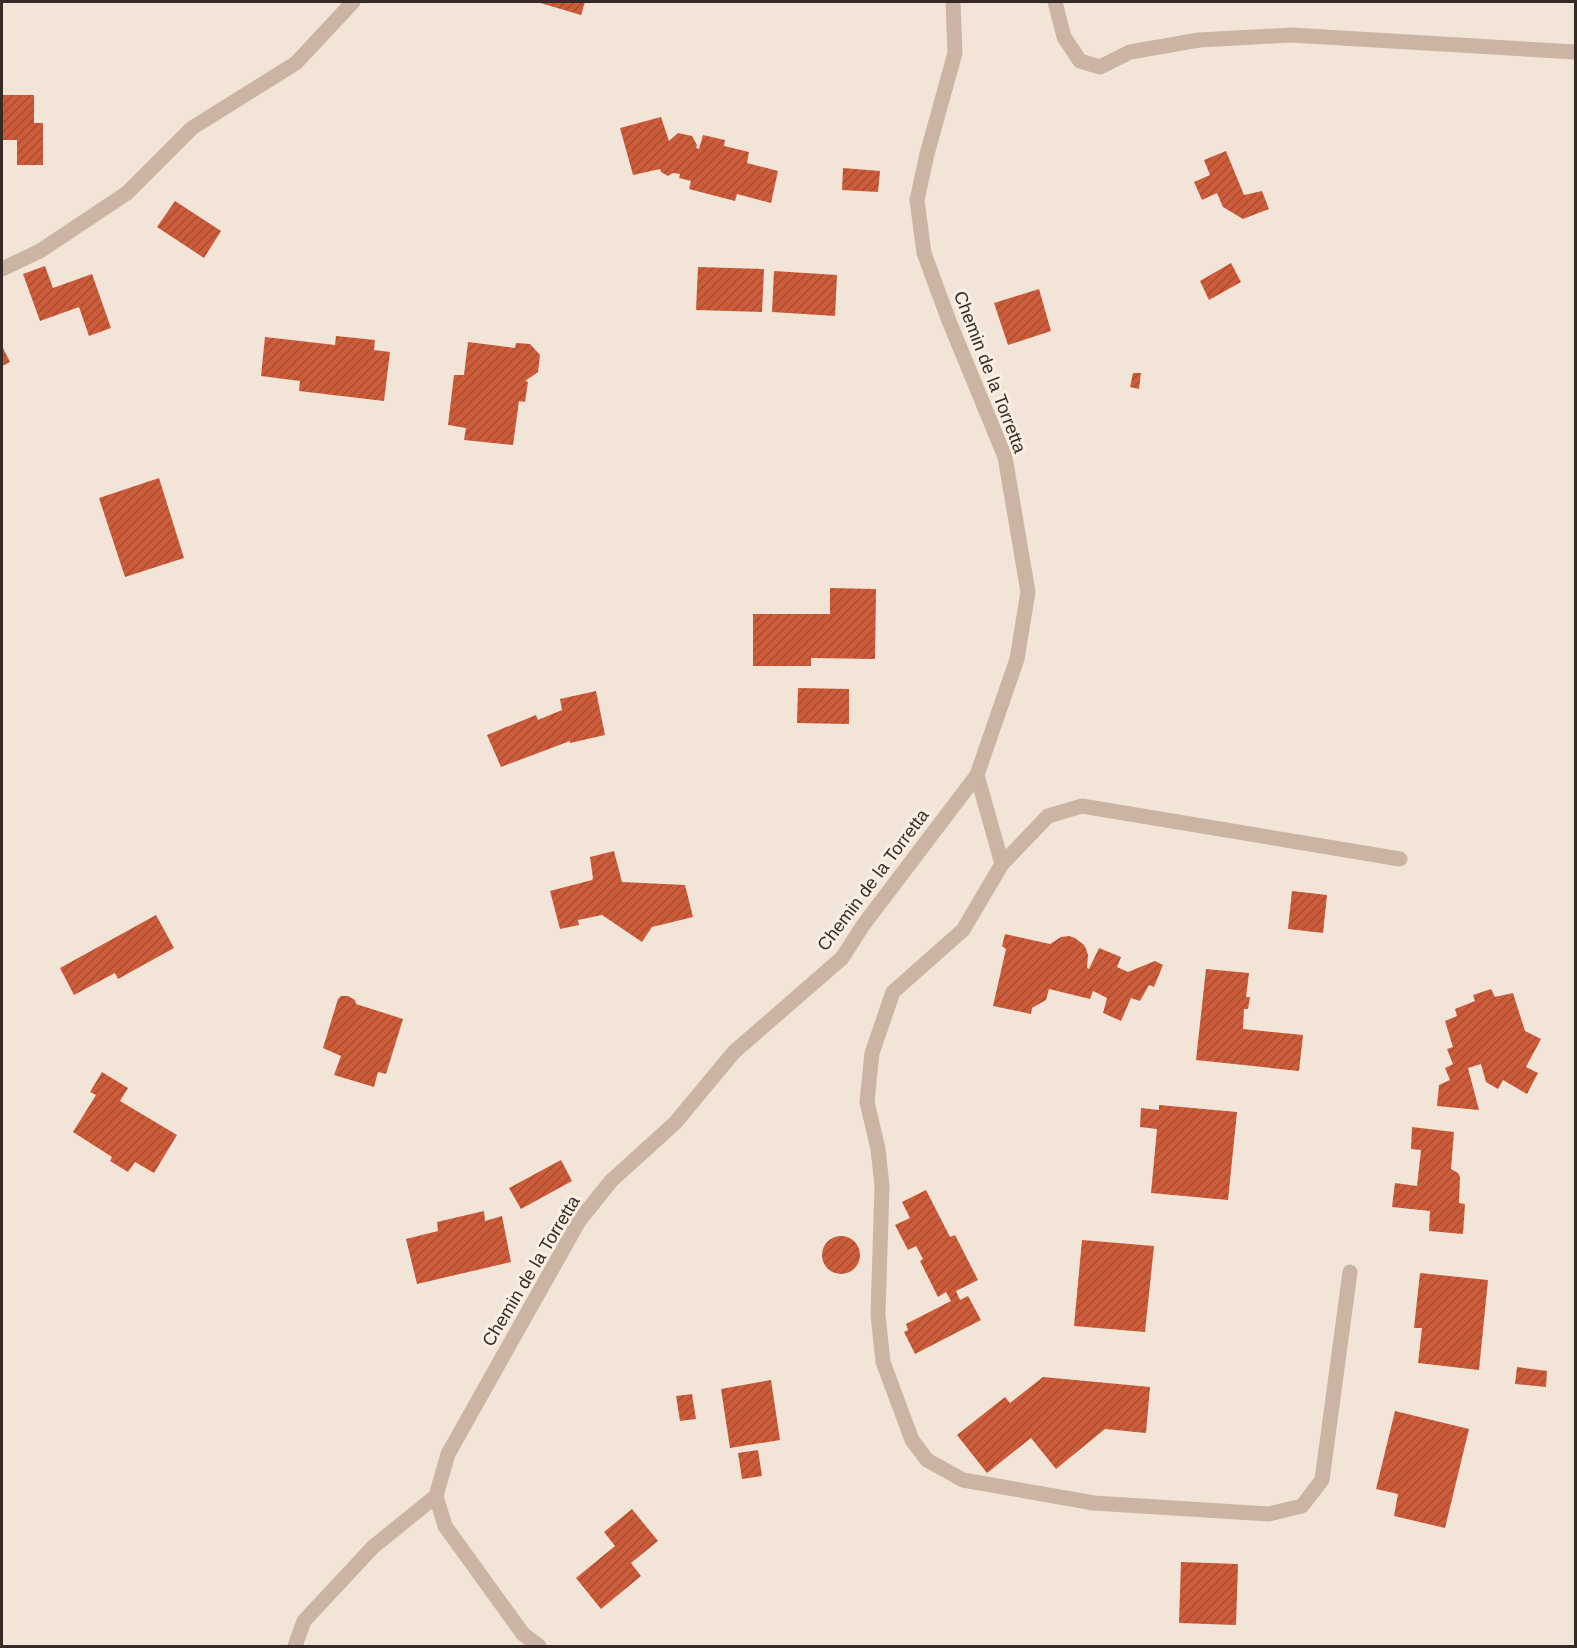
<svg xmlns="http://www.w3.org/2000/svg" width="1577" height="1648" font-family="Helvetica,sans-serif">
  <style>
    .building { fill: url(#building-hatch) }
    .lines { fill: none; stroke-linecap: round; stroke-linejoin: round }
    .minor { stroke: #cbb4a3; stroke-width: 15 }
    .labels { text-anchor: middle; dominant-baseline: central; stroke-width: 6; stroke-linejoin: round; paint-order: stroke }
    .street-label { font-size: 18px; fill: #352a25; stroke: #faefe3 }
  </style>
  <defs>
    <pattern id="building-hatch" width="6" height="6" patternUnits="userSpaceOnUse" patternTransform="scale(1.5)"><rect width="6" height="6" fill="#cd5c3b"/><path d="M-1 1l2-2M0 6l6-6M5 7l2-2" fill="none" stroke="#a74c31"/></pattern>
  </defs>
  <rect width="100%" height="100%" fill="#f2e5d7"/>
  <!-- building -->
  <g class="building">
    <path d="M537,2H585L581,15Z"/>
    <path d="M2,95H34V123H43V165H17V140H2Z"/>
    <path d="M661,117L669,141L678,133L692,136L697,145L696,148L699,149L703,135L725,140L724,146L749,152L747,163L778,171L771,203L737,194L735,201L689,189L691,181L679,178L680,174L673,173L668,176L661,172L660,169L633,175L620,128Z"/>
    <path d="M1226,151L1244,195L1262,191L1269,209L1243,219L1223,207L1217,193L1202,200L1194,182L1210,175L1204,160Z"/>
    <path d="M843,168L880,171L878,192L842,190Z"/>
    <path d="M175,201L221,231L204,258L157,227Z"/>
    <path d="M1231,263L1241,282L1209,300L1200,281Z"/>
    <path d="M45,266L53,288L92,274L111,328L89,336L79,307L40,321L23,274Z"/>
    <path d="M698,267L764,269L762,312L696,310Z"/>
    <path d="M774,271L837,275L835,316L772,312Z"/>
    <path d="M1039,289L1051,331L1008,345L994,303Z"/>
    <path d="M336,336L375,340L374,350L390,352L384,401L299,391L300,381L261,376L265,337L335,345Z"/>
    <path d="M468,342L515,348L516,343L530,344L540,355L538,372L525,381L528,382L525,402L519,401L513,445L464,440L466,428L448,425L454,375H464Z"/>
    <path d="M2,346L10,362L2,366Z"/>
    <path d="M1133,373H1141L1139,389L1130,387Z"/>
    <path d="M159,478L184,558L125,577L99,498Z"/>
    <path d="M830,588L876,589L875,659L811,658V666H753V614H830Z"/>
    <path d="M798,688L849,689V724L797,723Z"/>
    <path d="M596,691L605,735L570,743V741L501,767L487,735L536,715L538,720L562,710L560,699Z"/>
    <path d="M614,851L622,882L685,885L693,917L652,927L642,942L602,915L578,920L579,925L560,929L550,891L592,880L593,878L590,857Z"/>
    <path d="M1292,891L1327,895L1323,933L1288,929Z"/>
    <path d="M156,915L174,948L118,979L115,973L74,995L60,968Z"/>
    <path d="M1005,934L1050,944L1061,937L1069,936L1075,938L1084,945L1086,949L1088,955L1087,968L1089,969L1099,948L1121,957L1117,967L1128,972L1155,961L1163,965L1154,987L1149,985L1140,1001L1131,998L1121,1021L1103,1013L1107,998L1093,991L1090,999L1049,989L1046,1000L1032,1008L1031,1014L993,1006L1006,949L1002,946Z"/>
    <path d="M1206,969L1249,973L1246,997H1250L1248,1009H1244L1243,1029L1303,1035L1299,1071L1196,1060Z"/>
    <path d="M1491,989L1495,997L1513,993L1525,1031L1541,1039L1526,1067L1538,1073L1527,1094L1503,1080L1498,1089L1486,1082L1481,1064L1468,1068L1479,1110L1437,1106L1439,1085L1450,1080L1445,1068L1453,1064L1447,1049L1453,1047L1445,1021L1457,1016L1455,1009L1475,1001L1473,995Z"/>
    <path d="M341,996H348L355,1000L356,1004L403,1019L386,1074L378,1072L374,1087L334,1075L341,1056L323,1048L338,999Z"/>
    <path d="M102,1072L128,1088L120,1101L177,1135L154,1173L135,1162L128,1172L110,1161L112,1157L73,1132L96,1095L90,1092Z"/>
    <path d="M1159,1105L1237,1112L1228,1200L1151,1193L1157,1129L1140,1127L1141,1108L1159,1110Z"/>
    <path d="M1412,1127L1454,1132L1451,1169L1458,1173L1460,1177L1459,1203L1465,1204L1463,1234L1429,1231L1430,1211L1392,1207L1395,1183L1417,1186L1421,1150L1411,1149Z"/>
    <path d="M561,1160L572,1181L521,1209L509,1188Z"/>
    <path d="M926,1190L950,1237L955,1235L978,1280L956,1291L960,1300L968,1296L981,1320L915,1354L904,1332L908,1330L906,1324L951,1301L946,1292L938,1297L920,1261L923,1259L916,1246L908,1250L895,1225L910,1218L902,1202Z"/>
    <path d="M484,1211L485,1221L502,1216L511,1262L417,1284L406,1239L438,1231L437,1222Z"/>
    <circle cx="841" cy="1255" r="19"/>
    <path d="M1082,1240L1154,1246L1145,1332L1074,1326Z"/>
    <path d="M1420,1273L1488,1280L1479,1370L1418,1363L1422,1328H1414Z"/>
    <path d="M1517,1367L1547,1371L1546,1387L1515,1384Z"/>
    <path d="M1043,1377L1150,1387L1146,1433L1105,1429L1056,1469L1031,1438L987,1473L957,1435L1005,1397L1010,1403Z"/>
    <path d="M771,1380L780,1440L730,1448L721,1389Z"/>
    <path d="M692,1394L696,1419L680,1421L676,1396Z"/>
    <path d="M1395,1411L1469,1429L1445,1528L1394,1516L1398,1494L1376,1489Z"/>
    <path d="M758,1450L762,1476L742,1479L738,1453Z"/>
    <path d="M632,1509L658,1541L631,1563L641,1576L601,1609L576,1578L615,1546L604,1532Z"/>
    <path d="M1181,1562L1238,1564L1236,1625L1179,1623Z"/>
  </g>
  <g class="lines">
    <!-- minor -->
    <g class="minor">
      <path d="M1055,2L1064,37L1080,61L1100,67L1130,52L1199,40L1291,35L1575,52"/>
      <path d="M2,269L40,251L127,193L192,128L296,63L353,2"/>
      <path d="M977,775L1002,864L963,930L893,992L872,1053L867,1102L878,1149L882,1186L878,1315L883,1362L912,1440L927,1460L963,1480L1094,1503L1269,1514L1302,1506L1322,1480L1350,1272"/>
      <path d="M1002,864L1048,816L1082,806L1400,859"/>
      <path d="M295,1646L304,1621L373,1547L436,1496"/>
      <path d="M539,1646L523,1634L445,1526L436,1496L448,1454L579,1221L611,1181L675,1123L734,1052L842,958L864,924L977,775L1017,659L1028,592L1005,457L949,321L924,253L917,200L927,154L955,53L953,2"/>
    </g>
  </g>
  <g class="labels">
    <!-- street labels -->
    <g class="street-label">
      <text transform="translate(990 372) rotate(69)">Chemin de la Torretta</text>
      <text transform="translate(873 880) rotate(-53)">Chemin de la Torretta</text>
      <text transform="translate(531 1271) rotate(-59)">Chemin de la Torretta</text>
    </g>
  </g>
  <!-- border -->
  <rect width="1577" height="1648" fill="none" stroke="#352a25" stroke-width="6"/>
</svg>
